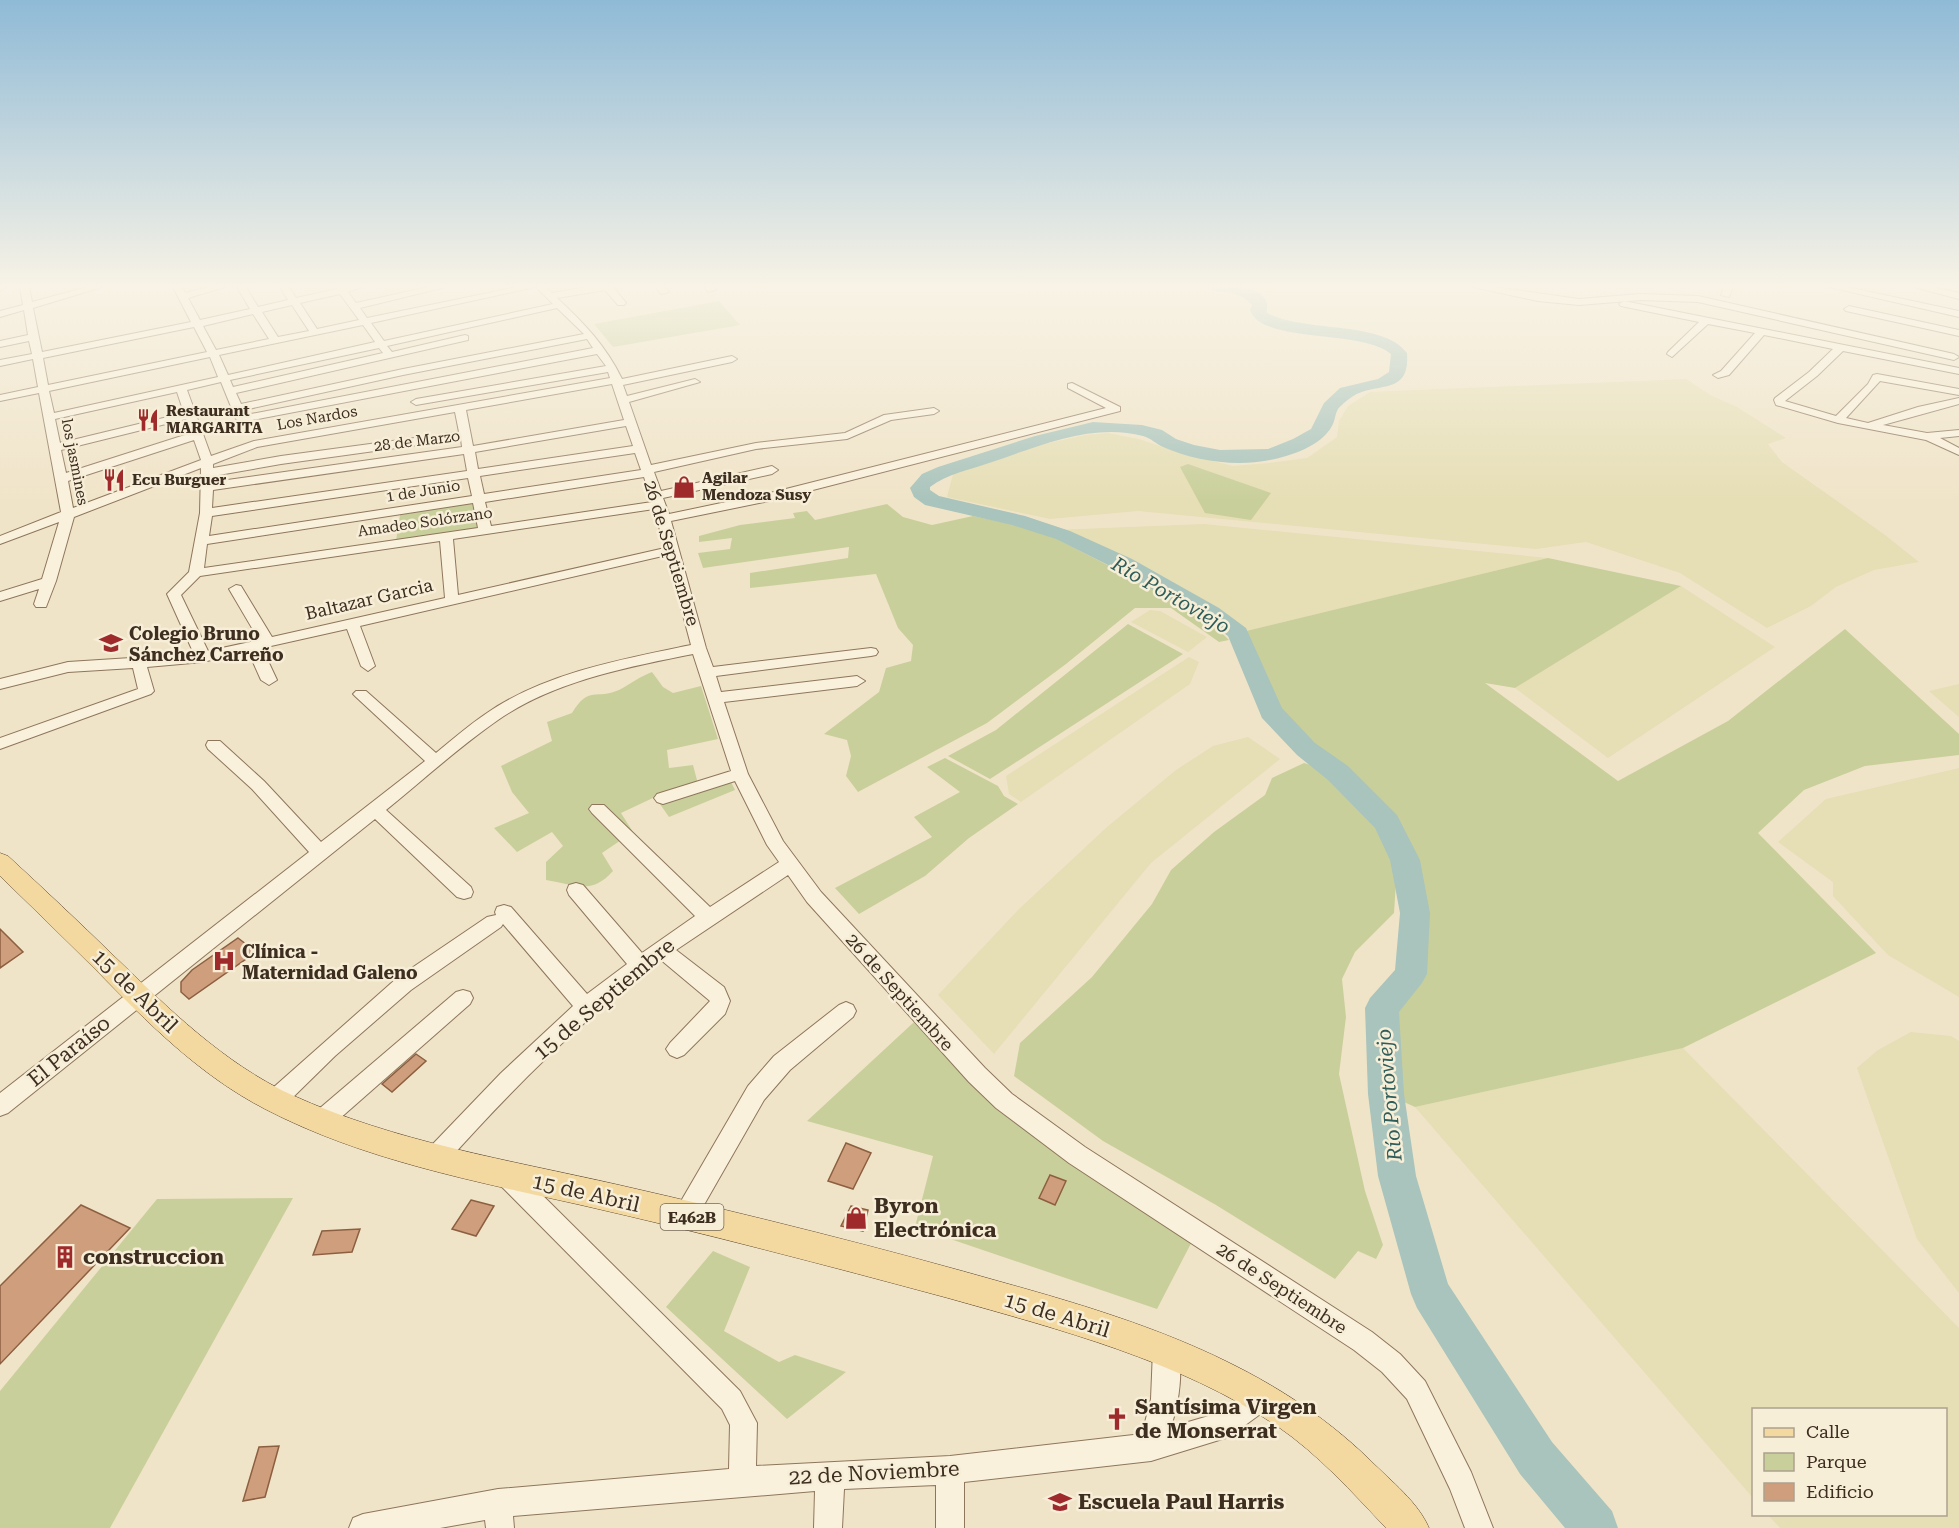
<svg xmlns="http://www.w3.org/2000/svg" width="1959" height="1528" font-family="'Roboto Serif',serif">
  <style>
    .farmland { fill: #e6deb5 }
    .green { fill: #c9cf9b }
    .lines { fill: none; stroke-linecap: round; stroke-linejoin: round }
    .canal { fill: #a9c4bc; fill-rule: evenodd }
    .river { fill: #a9c4bc; fill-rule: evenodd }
    .building { fill: #cf9f7d; stroke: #8d5f41; stroke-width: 1.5 }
    .minor-casing { stroke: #8d765c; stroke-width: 2 }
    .major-casing { stroke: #5b4430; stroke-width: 1 }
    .minor { fill: #faf1dc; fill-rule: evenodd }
    .major { fill: #f3d9a0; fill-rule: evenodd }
    .labels { text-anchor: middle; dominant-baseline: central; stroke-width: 5; stroke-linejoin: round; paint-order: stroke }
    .far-poi-label { font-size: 15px; font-weight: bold; fill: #3d2e20; stroke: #f7eed8; text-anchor: start }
    .far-street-label { font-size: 15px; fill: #3d2e20; stroke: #f7eed8 }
    .shield { fill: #f7eed8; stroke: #756857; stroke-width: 1.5 }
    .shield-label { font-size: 16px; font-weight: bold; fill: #3d2e20 }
    .street-label { font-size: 18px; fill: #3d2e20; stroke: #f7eed8 }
    .poi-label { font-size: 18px; font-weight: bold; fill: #3d2e20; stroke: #f7eed8; text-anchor: start }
    .water-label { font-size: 20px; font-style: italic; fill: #2f5d5a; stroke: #f7eed8 }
    .near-street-label { font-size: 21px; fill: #3d2e20; stroke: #f7eed8 }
    .near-poi-label { font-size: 21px; font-weight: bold; fill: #3d2e20; stroke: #f7eed8; text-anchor: start }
  </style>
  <rect width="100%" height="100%" fill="#f0e4c8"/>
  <!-- farmland -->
  <g class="farmland">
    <path d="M1686,379L1710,395L1737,407L1786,438L1768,444L1782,462L1885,535L1919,562L1874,570L1836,587L1811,606L1767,628L1680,573L1586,542L1536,549L1138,511L1050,519L947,497L953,474L1035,446L1085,435L1108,433L1139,439L1181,453L1233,466L1269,463L1307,458L1337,437L1339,421L1348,406L1370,392Z"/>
    <path d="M1204,524L1548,558L1238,633L1211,613L1124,564L1054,530Z"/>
    <path d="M1681,586L1775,647L1608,758L1515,688Z"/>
    <path d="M1150,610L1160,611L1207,637L1188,652L1131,622Z"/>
    <path d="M1189,657L1199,662L1190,684L1021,802L1009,794L1006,776Z"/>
    <path d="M1959,684V717L1929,691Z"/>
    <path d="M1248,737L1280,759L1151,863L994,1054L938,995L1018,910L1107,827L1176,770L1213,746Z"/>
    <path d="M1959,768V997L1888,955L1833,896V882L1778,842L1826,799Z"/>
    <path d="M1911,1032L1951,1036L1959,1041V1293L1917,1239L1857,1068L1878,1050Z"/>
    <path d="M1683,1048L1959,1328V1528H1780L1768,1515L1946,1514V1410H1754L1753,1498L1415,1107Z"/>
  </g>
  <!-- green -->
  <g class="green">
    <path d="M719,301L740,325L613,347L594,324Z"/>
    <path d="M1188,464L1271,493L1251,520L1205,513L1180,467Z"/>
    <path d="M472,503L477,528L396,541L400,515Z"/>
    <path d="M887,504L903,517L932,525L973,516L1006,523L1049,535L1201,613L1229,640L1219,642L1171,608H1135L1066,664L987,723L858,792L846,776L851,756L847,740L824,734L879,692L886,668L911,661L913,645L898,628L876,574L750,588V573L848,558L849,547L703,568L698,553L730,549L732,538L699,542V536L740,525L795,518L793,513L807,511L815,520Z"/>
    <path d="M1548,558L1681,586L1515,688L1485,683L1618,781L1728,721L1845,629L1959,734V755L1865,766L1804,790L1758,833L1876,953L1683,1048L1415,1107L1386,1094L1382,1008L1411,973L1414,921L1405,860L1387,822L1338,773L1288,730L1256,676L1238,633Z"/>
    <path d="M1128,624L1183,654L990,779L948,756L996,730Z"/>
    <path d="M652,672L663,687L673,693L701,686L718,739L667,750L669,768L693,765L698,784L731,782L735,790L669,817L655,797L621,813L633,832L602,853L613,871C591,896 574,884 546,880V862L563,846L552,832L517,852L494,828L529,813L512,792L501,766L552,741L547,722L572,713C589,685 596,700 619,690C630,684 641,676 652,672Z"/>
    <path d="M945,758L998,786L1004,796L1018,804L969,838L925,876L859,914L835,888L932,837L914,817L960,792L927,767Z"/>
    <path d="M1304,763L1321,768L1376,820L1397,867L1394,913L1355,952L1342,979L1346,1017L1339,1074L1365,1191L1383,1245L1376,1259L1358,1251L1335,1279L1216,1205L1103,1141L1014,1076L1020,1043L1092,977L1152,904L1171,870L1214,832L1265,795L1272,778Z"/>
    <path d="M926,1011L1022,1108L1199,1228L1157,1309L915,1227L933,1156L807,1121Z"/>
    <path d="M293,1198L110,1528H0V1391L157,1199Z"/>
    <path d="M713,1251L750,1267L724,1331L779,1362L795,1355L846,1372L787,1419L666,1307Z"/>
  </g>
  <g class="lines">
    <!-- canal -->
    <path class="canal" d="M1632,293L1700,296L1776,313L1772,316C1708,301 1647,294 1582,302L1578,300L1582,298Z"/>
    <!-- river -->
    <path class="river" d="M1210,287C1226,287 1262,282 1267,304C1268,307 1266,310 1267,313C1305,333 1383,320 1407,353C1410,395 1380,382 1355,395C1351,397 1341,405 1338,409C1335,414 1335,421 1332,426C1321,446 1291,456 1270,460C1235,467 1195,461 1163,447C1156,444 1151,438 1143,436C1092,422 1037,447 989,463C969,470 947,474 930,487V490L939,496L1025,516L1070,531L1132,559L1219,608L1246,628L1282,708L1315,743L1348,766L1397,815L1420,860L1430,913L1427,974L1422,983L1399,1012L1404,1094L1416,1176L1448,1284L1552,1442L1612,1511L1618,1528H1565L1520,1474L1417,1308L1411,1294L1378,1176L1368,1094L1365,1008L1370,998L1395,970L1400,913L1390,860L1375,828L1328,780L1297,755L1262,718L1228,636L1203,618L1116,569L1056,539L1012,525L925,505L914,497L910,488L922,474L938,467L1035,436L1093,422L1142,425L1162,430L1176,439L1194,445L1220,450L1268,449L1293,439L1311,429L1324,403L1340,388L1378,379L1389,372L1391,354C1361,329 1261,344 1250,310L1252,305C1242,292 1227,294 1212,290Z"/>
  </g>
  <!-- building -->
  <g class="building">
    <path d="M0,929L23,952L0,968Z"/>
    <path d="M238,938L256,952L189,999L181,992V982L192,970Z"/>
    <path d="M416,1054L426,1061L392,1092L382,1084Z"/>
    <path d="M846,1143L871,1153L853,1189L828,1181Z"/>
    <path d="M1050,1175L1066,1181L1055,1205L1039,1198Z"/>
    <path d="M471,1200L494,1206L476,1236L452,1229Z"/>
    <path d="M81,1205L130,1228L0,1364V1286Z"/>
    <path d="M851,1206L868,1210L863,1231L841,1226Z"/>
    <path d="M360,1229L352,1252L313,1255L322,1231Z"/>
    <path d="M279,1446L265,1497L243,1501L259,1447Z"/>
  </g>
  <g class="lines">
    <!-- minor casing -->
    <g class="minor-casing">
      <g id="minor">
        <path d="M0,287H6L0,291Z"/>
        <path d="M20,287H29L32,302L87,287H102L33,308L42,352L191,322L173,287H182L185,293L209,287H225L188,298L200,320L250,309L237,287H246L258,307L288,300L280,287H289L296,298L337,289L336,287H362L348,292L356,303L428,287H446L360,308L367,318L517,287H535L371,323L384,341L553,304L536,287H546L552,293L587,287H613L626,303L624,305H618L605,290L557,298C584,323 606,346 622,379L732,356L737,359L732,362L623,385L627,396L695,379L700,382L629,402L651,465L756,443L845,433L884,415L934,408L939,411L934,414L891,420L847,439L756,449L654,472L661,491L772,466L778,470L772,474L663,498L669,514L774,492L1106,408L1068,388V384L1072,383L1120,407V411L774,500L671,521L706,648L713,667L871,648L876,649L878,652L876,655L871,656L716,676L721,692L857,676L865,681L857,686L724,702L748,774L783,841L821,892L985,1068L1012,1094L1085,1147L1372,1332L1400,1354L1425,1381L1471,1472L1493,1528H1465L1450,1489L1407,1399L1382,1372L1354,1350L1069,1163L996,1108L969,1082L807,902L788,875L676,950L724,987L730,1001L725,1014L684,1055L677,1058L670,1055L666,1049L670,1043L710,1001L661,960C581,1020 512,1089 445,1164L437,1167L429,1164L426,1156L429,1148L501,1073L573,1006L503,924L501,927L411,990L335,1056L282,1108L274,1111L266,1108L263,1101L266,1094L397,978L487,917L496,915L495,912L497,907L504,905L511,907L587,994L627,964L569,895L567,890L569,885L576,883L583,885L642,953L695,916L592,813L589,809L592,805H604L710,907L779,862L767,845L735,781L663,804L657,802L654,798L657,794L731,771L693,654C628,667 554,681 498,720C459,747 423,780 386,810L471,887L473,892L471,897L464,899L457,897L375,819L8,1113L0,1116V1093L309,852L252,789L208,749L206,745L208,741H220L264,781L321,842L425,761L356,697L353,694L356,691H366L436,753C453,739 469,725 487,713C545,673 623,659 691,645L667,555L360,626L375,666L368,671L361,666L347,629L262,648L277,680L269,685L261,680L248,651L203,662L147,667L154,691L151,694L0,749V738L138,689L133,668L68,672L0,689V679L68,662L194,654L167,594L189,572L200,513L201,468L74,517L56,581L46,607H36L34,604L39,589L0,601V592L42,579L59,522L0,544V536L61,512L39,393L0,401V395L38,387L33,359L0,366V360L32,354L29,341L0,347V341L28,335L24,310L0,317V311L23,305ZM340,294L359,320L317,329L300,303ZM292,305L309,331L278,337L262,312ZM557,308L584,334L403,369L241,404L236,393L468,340V336L465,335L392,352L387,346ZM253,314L269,339L216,350L203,326ZM363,325L375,342L228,375L219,355ZM194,327L207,352L48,385L43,358ZM587,339L593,348L246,415L244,410L403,375ZM379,348L383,353L233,387L230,380ZM597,354L606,366L416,399L411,402L416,405L608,372L610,378L254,441L211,456L187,390L221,382L236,419L242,422ZM210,357L218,377L54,413L49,391ZM612,384L624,420L473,446L466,410ZM177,392L184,413L60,443L55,419ZM455,412L459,432L281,456L213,468V464L257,447ZM186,419L191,433L66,473L61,450ZM626,426L633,446L478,469L475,452ZM461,439L462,447L213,482V476L281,464ZM194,440L201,460L73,508L68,481ZM635,453L641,470L484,494L480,476ZM464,454L467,471L212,508L213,490ZM644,477L652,502L491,526L485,502ZM468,478L472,496L209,536L212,516ZM473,503L478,528L204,568L207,544ZM654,509L665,548L458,595L453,539ZM440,541L445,598L272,637L241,586L236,585L229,589L259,640L208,651L181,595L200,576Z"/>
        <path d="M656,287H665L669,292L661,294Z"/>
        <path d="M705,287H714L716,290L708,292Z"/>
        <path d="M1473,287H1493L1579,299L1641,294L1698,296L1954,354L1959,357L1954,360L1698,302L1641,300L1579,305L1538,301Z"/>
        <path d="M1724,287H1733L1729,297L1721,295Z"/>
        <path d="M1829,287H1847L1959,311V317Z"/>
        <path d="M1914,287H1932L1959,293V299Z"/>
        <path d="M1624,301L1959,368V374L1843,351L1817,376L1785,401L1836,416L1868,384L1873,375L1877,374L1959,389V395L1880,381L1846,418L1868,423L1918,407L1959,398V404L1883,425L1927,433L1959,430V436L1940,438L1959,448V455L1926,440L1838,423L1776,405L1774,400L1775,398L1809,372L1833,349L1764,335L1729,375L1718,378L1713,375L1721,371L1755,333L1708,324L1672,357L1667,354L1668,352L1699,322L1621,306L1619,304Z"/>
        <path d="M1849,306L1959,330V336L1846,311L1844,309Z"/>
        <path d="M463,990L470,992L473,998L470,1004L329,1128L321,1131L313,1128L310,1121L313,1114L456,992Z"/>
        <path d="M846,1002L853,1005L856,1011L853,1017L790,1070L764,1100L693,1224L685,1228L677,1224L673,1216L677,1208L748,1086L774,1056L839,1005Z"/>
        <path d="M508,1166L516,1169L740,1391L757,1423L756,1466L950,1456L1142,1434L1151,1399L1153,1350L1157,1341L1166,1337L1175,1341C1185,1366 1179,1402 1171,1427L1212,1415L1261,1385L1270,1389L1274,1398L1270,1407L1229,1437L1151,1461L964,1482V1528H936V1485L844,1489L842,1528H814L815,1491L513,1516L514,1528H486L485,1520L440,1528H349L353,1518L363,1514L498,1489L729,1469L730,1425L722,1409L500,1185L496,1177L500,1169Z"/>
      </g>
    </g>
    <!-- major casing -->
    <g class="major-casing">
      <path id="major" d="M0,853L8,856C44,889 79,922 114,956C168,1008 223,1063 292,1095C395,1142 509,1160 619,1185C751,1215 882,1248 1012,1285C1141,1321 1273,1365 1371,1461C1391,1481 1418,1502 1429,1528H1386C1352,1492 1318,1454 1277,1426C1178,1360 1061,1330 948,1298C826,1265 704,1233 581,1205C474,1181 363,1160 265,1109C199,1075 147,1022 96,970C64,938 32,907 0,876Z"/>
    </g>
    <!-- minor -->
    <use href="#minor" class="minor"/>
    <!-- major -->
    <use href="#major" class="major"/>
  </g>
  <!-- sky -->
  <linearGradient id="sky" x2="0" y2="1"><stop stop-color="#8fbad6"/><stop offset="0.57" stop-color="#f8f3e6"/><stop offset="1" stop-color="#f8f3e6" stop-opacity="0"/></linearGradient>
  <rect width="1959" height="501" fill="url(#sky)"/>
  <!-- icons -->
  <defs>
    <g id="restaurant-bare" transform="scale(1.8)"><path d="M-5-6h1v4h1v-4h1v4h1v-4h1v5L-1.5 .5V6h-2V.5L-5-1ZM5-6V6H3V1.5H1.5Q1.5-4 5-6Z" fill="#9e2a2b" stroke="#f7eed8" stroke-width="2.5" paint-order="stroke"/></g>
    <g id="shop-bare" transform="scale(1.8)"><path d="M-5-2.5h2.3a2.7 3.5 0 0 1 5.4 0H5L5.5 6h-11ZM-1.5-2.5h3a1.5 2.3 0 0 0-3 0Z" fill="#9e2a2b" stroke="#f7eed8" stroke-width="2.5" paint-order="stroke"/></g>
    <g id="university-bare" transform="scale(1.8)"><path d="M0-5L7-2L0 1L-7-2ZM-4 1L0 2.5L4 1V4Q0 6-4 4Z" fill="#9e2a2b" stroke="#f7eed8" stroke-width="2.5" paint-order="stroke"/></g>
    <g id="hospital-bare" transform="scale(1.8)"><path d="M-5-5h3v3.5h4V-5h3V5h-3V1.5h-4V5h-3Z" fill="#9e2a2b" stroke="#f7eed8" stroke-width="2.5" paint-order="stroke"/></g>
    <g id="building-bare" transform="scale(1.8)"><path d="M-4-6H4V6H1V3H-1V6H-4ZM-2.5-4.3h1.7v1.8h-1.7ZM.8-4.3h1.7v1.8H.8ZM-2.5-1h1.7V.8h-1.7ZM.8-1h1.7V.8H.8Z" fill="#9e2a2b" stroke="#f7eed8" stroke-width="2.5" paint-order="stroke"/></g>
    <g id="church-bare" transform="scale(1.8)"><path d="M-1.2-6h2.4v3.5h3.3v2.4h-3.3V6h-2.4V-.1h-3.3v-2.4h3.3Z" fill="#9e2a2b" stroke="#f7eed8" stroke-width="2.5" paint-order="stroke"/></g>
    <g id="school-bare" transform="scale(1.8)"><path d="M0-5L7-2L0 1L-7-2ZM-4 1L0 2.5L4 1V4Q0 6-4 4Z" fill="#9e2a2b" stroke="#f7eed8" stroke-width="2.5" paint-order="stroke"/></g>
  </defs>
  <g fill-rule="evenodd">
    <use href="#restaurant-bare" x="148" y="420"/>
    <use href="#restaurant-bare" x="114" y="480"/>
    <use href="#shop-bare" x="684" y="487"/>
    <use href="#university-bare" x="111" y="643"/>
    <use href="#hospital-bare" x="224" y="961"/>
    <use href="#shop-bare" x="856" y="1218"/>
    <use href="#building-bare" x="65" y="1257"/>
    <use href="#church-bare" x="1117" y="1419"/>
    <use href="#school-bare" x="1060" y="1502"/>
  </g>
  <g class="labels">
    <!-- far-poi labels -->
    <g class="far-poi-label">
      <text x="166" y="411">Restaurant<tspan x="166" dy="17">MARGARITA</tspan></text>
      <text x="702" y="478">Agilar<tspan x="702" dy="17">Mendoza Susy</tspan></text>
      <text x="132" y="480">Ecu Burguer</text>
    </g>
    <!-- far-street labels -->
    <g class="far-street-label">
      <text transform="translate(317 418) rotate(-10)">Los Nardos</text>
      <text transform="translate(417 441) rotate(-7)">28 de Marzo</text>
      <text transform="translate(75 462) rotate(79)">los jasmines</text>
      <text transform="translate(423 491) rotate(-9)">1 de Junio</text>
      <text transform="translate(425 522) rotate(-8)">Amadeo Solórzano</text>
    </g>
    <!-- shield labels -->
    <rect class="shield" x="660.5" y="1204" width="63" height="26" rx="4.5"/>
    <g class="shield-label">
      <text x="692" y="1217">E462B</text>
    </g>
    <!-- street labels -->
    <g class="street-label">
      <text transform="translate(672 553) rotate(73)">26 de Septiembre</text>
      <text transform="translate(369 599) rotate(-13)">Baltazar Garcia</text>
      <text transform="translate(900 992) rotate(48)">26 de Septiembre</text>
      <text transform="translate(1282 1288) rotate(33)">26 de Septiembre</text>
    </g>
    <!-- poi labels -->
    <g class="poi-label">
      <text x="129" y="633">Colegio Bruno<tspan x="129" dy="21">Sánchez Carreño</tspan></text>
      <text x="242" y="951">Clínica -<tspan x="242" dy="21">Maternidad Galeno</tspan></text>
    </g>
    <!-- water labels -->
    <g class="water-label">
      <text transform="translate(1171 595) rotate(30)">Río Portoviejo</text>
      <text transform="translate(1389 1095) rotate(-95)">Río Portoviejo</text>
    </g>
    <!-- near-street labels -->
    <g class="near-street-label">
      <text transform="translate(135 991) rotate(44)">15 de Abril</text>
      <text transform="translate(604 999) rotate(-40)">15 de Septiembre</text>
      <text transform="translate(69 1051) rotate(-39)">El Paraíso</text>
      <text transform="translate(586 1193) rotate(13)">15 de Abril</text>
      <text transform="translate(1057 1315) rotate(17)">15 de Abril</text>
      <text transform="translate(874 1473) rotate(-3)">22 de Noviembre</text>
    </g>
    <!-- near-poi labels -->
    <g class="near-poi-label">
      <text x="874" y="1206">Byron<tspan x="874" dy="24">Electrónica</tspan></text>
      <text x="83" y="1257">construccion</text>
      <text x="1135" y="1407">Santísima Virgen<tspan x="1135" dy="24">de Monserrat</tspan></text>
      <text x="1078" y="1502">Escuela Paul Harris</text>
    </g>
  </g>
  <!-- legend -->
  <rect x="1752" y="1408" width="195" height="108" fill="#f7eed8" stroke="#ada18e" stroke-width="1.5"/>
  <rect x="1764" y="1428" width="30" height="9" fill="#f3d9a0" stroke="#ada18e" stroke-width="1.5"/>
  <text x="1806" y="1438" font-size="18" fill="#3d2e20">Calle</text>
  <rect x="1764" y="1453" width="30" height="18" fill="#c9cf9b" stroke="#ada18e" stroke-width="1.5"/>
  <text x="1806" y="1468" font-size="18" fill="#3d2e20">Parque</text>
  <rect x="1764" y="1483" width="30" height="18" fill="#cf9f7d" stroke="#ada18e" stroke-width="1.5"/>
  <text x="1806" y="1498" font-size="18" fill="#3d2e20">Edificio</text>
</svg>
